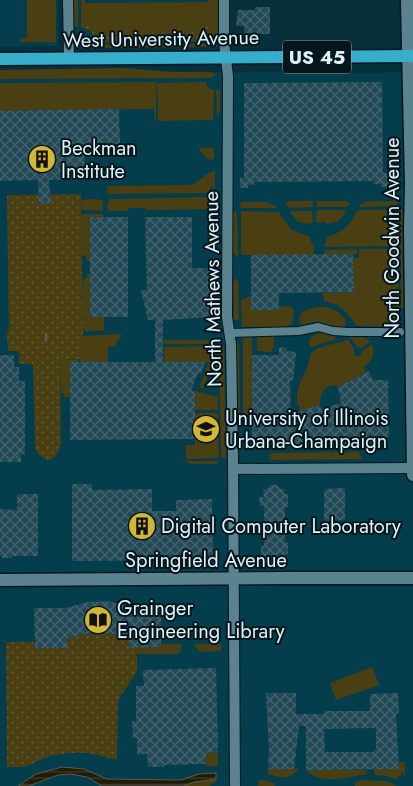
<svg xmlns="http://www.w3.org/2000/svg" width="413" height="786" font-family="Jost,sans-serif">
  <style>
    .built { fill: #043d4b }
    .grass { fill: #493f13 }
    .park { fill: url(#park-dots) }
    .water { fill: url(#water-rules); stroke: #595c50 }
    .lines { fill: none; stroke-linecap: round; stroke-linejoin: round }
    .stream { stroke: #595c50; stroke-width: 2.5 }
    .building { fill: url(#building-cross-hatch); fill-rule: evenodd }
    .pedestrian-casing { stroke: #00171f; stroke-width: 10 }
    .minor-casing { stroke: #00171f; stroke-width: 12 }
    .tertiary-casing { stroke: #00171f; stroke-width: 15 }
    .primary-casing { stroke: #00171f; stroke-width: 15 }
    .pedestrian { stroke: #5a828f; stroke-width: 8 }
    .minor { stroke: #5a828f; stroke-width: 10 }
    .tertiary { stroke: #5a828f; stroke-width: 12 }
    .primary { stroke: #36adcb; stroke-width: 12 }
    .labels { text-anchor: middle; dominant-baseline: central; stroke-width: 4; stroke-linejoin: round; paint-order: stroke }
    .shield { fill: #06161b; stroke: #9cb0b6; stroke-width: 1 }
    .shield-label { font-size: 19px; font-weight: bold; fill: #ddf2f9 }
    .street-label { font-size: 20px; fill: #ddf2f9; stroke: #06161b }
    .poi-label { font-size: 20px; fill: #ddf2f9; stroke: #06161b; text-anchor: start }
  </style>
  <defs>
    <pattern id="park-dots" width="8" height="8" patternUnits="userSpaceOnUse" patternTransform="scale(1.25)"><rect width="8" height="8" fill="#493f13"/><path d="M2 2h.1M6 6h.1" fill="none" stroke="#635b36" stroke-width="1.8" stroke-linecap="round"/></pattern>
    <pattern id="water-rules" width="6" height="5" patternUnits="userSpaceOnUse" patternTransform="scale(1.25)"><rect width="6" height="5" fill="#211c07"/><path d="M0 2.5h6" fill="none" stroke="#413d2c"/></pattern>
    <pattern id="building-cross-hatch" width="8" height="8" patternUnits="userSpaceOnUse" patternTransform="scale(1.25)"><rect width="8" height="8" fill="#234a56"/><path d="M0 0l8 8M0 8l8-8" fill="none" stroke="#42656f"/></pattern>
  </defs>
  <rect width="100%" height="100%" fill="#06303c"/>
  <!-- built -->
  <g class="built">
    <path d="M0,0H58V46L0,47Z"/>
    <path d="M75,0H219L220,47L75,49Z"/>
    <path d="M413,70V786H0V71L381,73Z"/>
  </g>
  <!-- grass -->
  <g class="grass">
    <path d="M27,0H56V42H20L21,38H27Z"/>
    <path d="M74,0H78V27H73Z"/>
    <path d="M81,0H85V3L207,2V0H219V40L201,41L206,38L203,26V30L169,34L159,32L148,33L133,38L124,36L112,30L107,37H102L90,26L81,24Z"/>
    <path d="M216,44L208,47L85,48L77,45Z"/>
    <path d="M123,68L173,72H210L216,74L211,78L0,79V70Z"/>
    <path d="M156,82V121H155L154,109L0,111V83Z"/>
    <path d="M206,82L207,87L214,90L213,120L158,121L157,83Z"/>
    <path d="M216,90H220V112L217,117Z"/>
    <path d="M198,148H214V160L207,159Z"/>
    <path d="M215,171V188L213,189L212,185L208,193L109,194L107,193V186L191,185C201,182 205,172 215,171Z"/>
    <path d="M209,197L212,205L213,200L215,202L214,209L147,210L145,208H129L128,211H110L107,208L109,199Z"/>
    <path d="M95,199L103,200L102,211L82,210L81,200Z"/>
    <path d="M289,201H313V207L291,208L285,205Z"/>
    <path d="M316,201H347L350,204L346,207H317Z"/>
    <path d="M368,201H397V206L360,207L359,205Z"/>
    <path d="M240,202H266L276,206V208H241Z"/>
    <path d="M400,209L404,211V224L405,308H401Z"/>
    <path d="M317,210H344L346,213L337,222L326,224V222H316Z"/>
    <path d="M360,210H397L398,246L324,247L327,237C341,233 351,225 357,211Z"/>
    <path d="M232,211L237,212L238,257L233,252Z"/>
    <path d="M241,211L278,212L292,230L310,237L311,242L314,246V255H241Z"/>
    <path d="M291,211H312L313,222L308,224L298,222L290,213Z"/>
    <path d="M103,214V217H90V261H87L86,256L82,255L81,218L83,214Z"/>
    <path d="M357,249V254H324L325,250Z"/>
    <path d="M359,249H398L399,327L357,326L345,311L337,305L324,301L323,293L354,292L353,258H359Z"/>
    <path d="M87,274H90V317H104V331H86L83,329V280L87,278Z"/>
    <path d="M236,278L238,280L239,320H234L233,284Z"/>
    <path d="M251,296L252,310H279V306L292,307L294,311L292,324L286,327H242L241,300Z"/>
    <path d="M316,307C328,306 337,310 345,319L346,326C336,332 328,323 318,322C312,321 307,325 301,325L299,319L302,312Z"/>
    <path d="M328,332L335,336V340L322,343L312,347L309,346C309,335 317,332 328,332Z"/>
    <path d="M121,334L122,336L119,339L115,346L108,347V362H80V336Z"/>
    <path d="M274,335V348H272V352L257,351V337Z"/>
    <path d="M356,336L366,338L370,342L361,348L357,347L350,337Z"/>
    <path d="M243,337H252L253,415L243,416Z"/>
    <path d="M348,339L354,349V355L357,356H361L362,351L372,344C375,354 373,361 364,367L366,372L338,387L334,385C323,386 320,395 320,405L300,412V406L297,405V393L300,383L307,368L311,354C320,343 336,346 348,339Z"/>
    <path d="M164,340H216L217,344H164Z"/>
    <path d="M234,344H239L240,416H235Z"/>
    <path d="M217,346V354L203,388H199L209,362H164V347Z"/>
    <path d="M219,346H224L226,458H221Z"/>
    <path d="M78,359V362L70,363V397H64V394L61,393L60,361L62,360Z"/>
    <path d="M217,363V388H207Z"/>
    <path d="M195,391L218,397V410H195Z"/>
    <rect x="195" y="413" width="23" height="16"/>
    <path d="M195,431H218L219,458L186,459V445H195Z"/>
    <path d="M358,452L363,459L270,460V453Z"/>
    <path d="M186,461H218V464H191Z"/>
    <path d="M161,644H181V651L178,654H137V647H160Z"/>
    <path d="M193,644H221V651L200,652Z"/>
    <path d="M372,667L379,685L336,700L330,683Z"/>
    <path d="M218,752V766H206V753Z"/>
    <path d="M399,762H405V775H403V772H401V776H398L397,780L386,776L374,775V769H398Z"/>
    <path d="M299,768C291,780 281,779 268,774V769Z"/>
    <path d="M306,770H367V774C348,777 322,786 306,770Z"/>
    <path d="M210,779H216L217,781L209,786H183L195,782Z"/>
    <path d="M259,779L272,782L275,786H258Z"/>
    <path d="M363,780L386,781L397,786H355V782Z"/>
  </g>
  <!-- park -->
  <g class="park">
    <path d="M205,22L212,23L209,35L201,41L96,42L91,31L81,27V24L90,26L103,37H107L112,30L117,28L121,31L124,36L133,38L148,33L159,32L169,34L203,30Z"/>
    <path d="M81,194L83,335L80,338V359L62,360L60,361L61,444L56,456L48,461L38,454L35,447L33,364H19V351H8L7,332L9,330L7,195Z"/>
    <path d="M99,633L116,634L129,638V647H137V672L121,695L118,702L117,760L88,753H69L50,756L24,767H7L6,642H35V648H66L67,638L84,634Z"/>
  </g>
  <!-- water -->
  <path class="water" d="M62,767L84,769L107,779L181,780L199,774L216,773V779L195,782L183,786H102L87,777L70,774L58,775L29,786H18L36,774Z"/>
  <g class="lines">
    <!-- stream -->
    <path class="stream" d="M46,334V341"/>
  </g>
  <!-- building -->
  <g class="building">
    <path d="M255,7H270V34H244V26H236L238,10H255Z"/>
    <path d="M382,82L383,173H398V180H389V187H381V184H374V181L254,182V185H248V188H240V178H244V83Z"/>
    <path d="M119,109L120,144L85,145V163H90V172H85V179L49,180L51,203L39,204L38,180L0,181V111Z"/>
    <rect x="90" y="217" width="38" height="100"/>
    <path d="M145,217H192V268H213L212,317L163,320V362H205L201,373H198L191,391H195V439L70,440V362H155V320H148L141,290H147Z"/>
    <path d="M353,254L354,292L279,293V310H251V255Z"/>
    <path d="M279,347L287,348V351L296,352L293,381L290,380L291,414L320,405L321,409L341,403L338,387L369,371L373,380H388L389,437H380L373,444L326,446L270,445L269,439L252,440V355H279Z"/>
    <path d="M0,355H14V367H19V381H25V454H21V462H0Z"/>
    <path d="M72,484H92V490L152,489V511H176V500L212,499L213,560L72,561Z"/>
    <path d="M271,485H277L280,489H284V494H288V507H285V543H288V554H285V561H279V565H271V561H264V555H261V546H264V506H260L259,497H264L263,489H267Z"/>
    <path d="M345,488V520L324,521V489Z"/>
    <path d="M17,494H38V556H12V558H2V556H0V509L17,510Z"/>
    <path d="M107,601L129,606H161V647L129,648V638L116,634L99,633L84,634L67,638V648H35L34,608H66L87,602Z"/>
    <path d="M216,668L218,752L206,753V764L164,765V767H148L147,754H137V738H133L132,721H136V686H144L143,670Z"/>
    <path d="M266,693H296V714H324V711H370V694L398,693L399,714H396L399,769L306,770V726H299L294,769H268L269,750ZM376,728V750H374V752H325L324,729Z"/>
  </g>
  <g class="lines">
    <!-- pedestrian casing -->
    <g class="pedestrian-casing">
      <path id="pedestrian" d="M229,333L299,331L318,327L333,331L349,332H400"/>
    </g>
    <!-- minor casing -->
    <g class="minor-casing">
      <g id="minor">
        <path d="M68,0L69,58"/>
        <path d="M224,0V42L228,76L227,317L231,344L233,459L235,786"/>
        <path d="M233,469L413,468"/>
      </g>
    </g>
    <!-- tertiary casing -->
    <g class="tertiary-casing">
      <g id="tertiary">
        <path d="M407,0L411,184L410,228L413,475"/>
        <path d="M0,580L287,578H413"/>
      </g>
    </g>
    <!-- primary casing -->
    <g class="primary-casing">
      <path id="primary" d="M0,59L413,56"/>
    </g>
    <!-- pedestrian -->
    <use href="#pedestrian" class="pedestrian"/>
    <!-- minor -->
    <use href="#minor" class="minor"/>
    <!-- tertiary -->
    <use href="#tertiary" class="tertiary"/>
    <!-- primary -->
    <use href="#primary" class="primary"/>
  </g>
  <!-- icons -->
  <defs>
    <g id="building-disc" transform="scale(1.4375)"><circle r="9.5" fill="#d2b635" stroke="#06161b"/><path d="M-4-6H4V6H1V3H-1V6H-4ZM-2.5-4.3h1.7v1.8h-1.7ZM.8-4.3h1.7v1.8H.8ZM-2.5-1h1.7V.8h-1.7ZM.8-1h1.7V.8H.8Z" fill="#111"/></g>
    <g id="university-disc" transform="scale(1.4375)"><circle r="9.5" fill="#d2b635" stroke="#06161b"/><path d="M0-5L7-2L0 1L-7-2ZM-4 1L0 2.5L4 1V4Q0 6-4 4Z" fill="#111"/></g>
    <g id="library-disc" transform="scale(1.4375)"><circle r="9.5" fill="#d2b635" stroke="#06161b"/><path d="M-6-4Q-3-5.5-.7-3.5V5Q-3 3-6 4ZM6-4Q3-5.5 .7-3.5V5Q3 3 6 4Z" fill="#111"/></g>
  </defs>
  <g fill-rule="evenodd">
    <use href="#building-disc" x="42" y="159"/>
    <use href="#university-disc" x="206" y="429"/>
    <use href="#building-disc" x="142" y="526"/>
    <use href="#library-disc" x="98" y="620"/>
  </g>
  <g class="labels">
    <!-- shield labels -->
    <rect class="shield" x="283" y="40.5" width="68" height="33" rx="4"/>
    <g class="shield-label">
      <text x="317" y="57">US 45</text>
    </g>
    <!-- street labels -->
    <g class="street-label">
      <text transform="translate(161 39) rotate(-1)">West University Avenue</text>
      <text transform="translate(392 238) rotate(-90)">North Goodwin Avenue</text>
      <text transform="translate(213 289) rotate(-91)">North Mathews Avenue</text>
      <text x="206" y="560">Springfield Avenue</text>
    </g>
    <!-- poi labels -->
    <g class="poi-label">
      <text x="61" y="148">Beckman<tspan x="61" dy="23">Institute</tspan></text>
      <text x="225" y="418">University of Illinois<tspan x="225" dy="23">Urbana-Champaign</tspan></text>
      <text x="161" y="526">Digital Computer Laboratory</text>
      <text x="117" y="608">Grainger<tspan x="117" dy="23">Engineering Library</tspan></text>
    </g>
  </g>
</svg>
